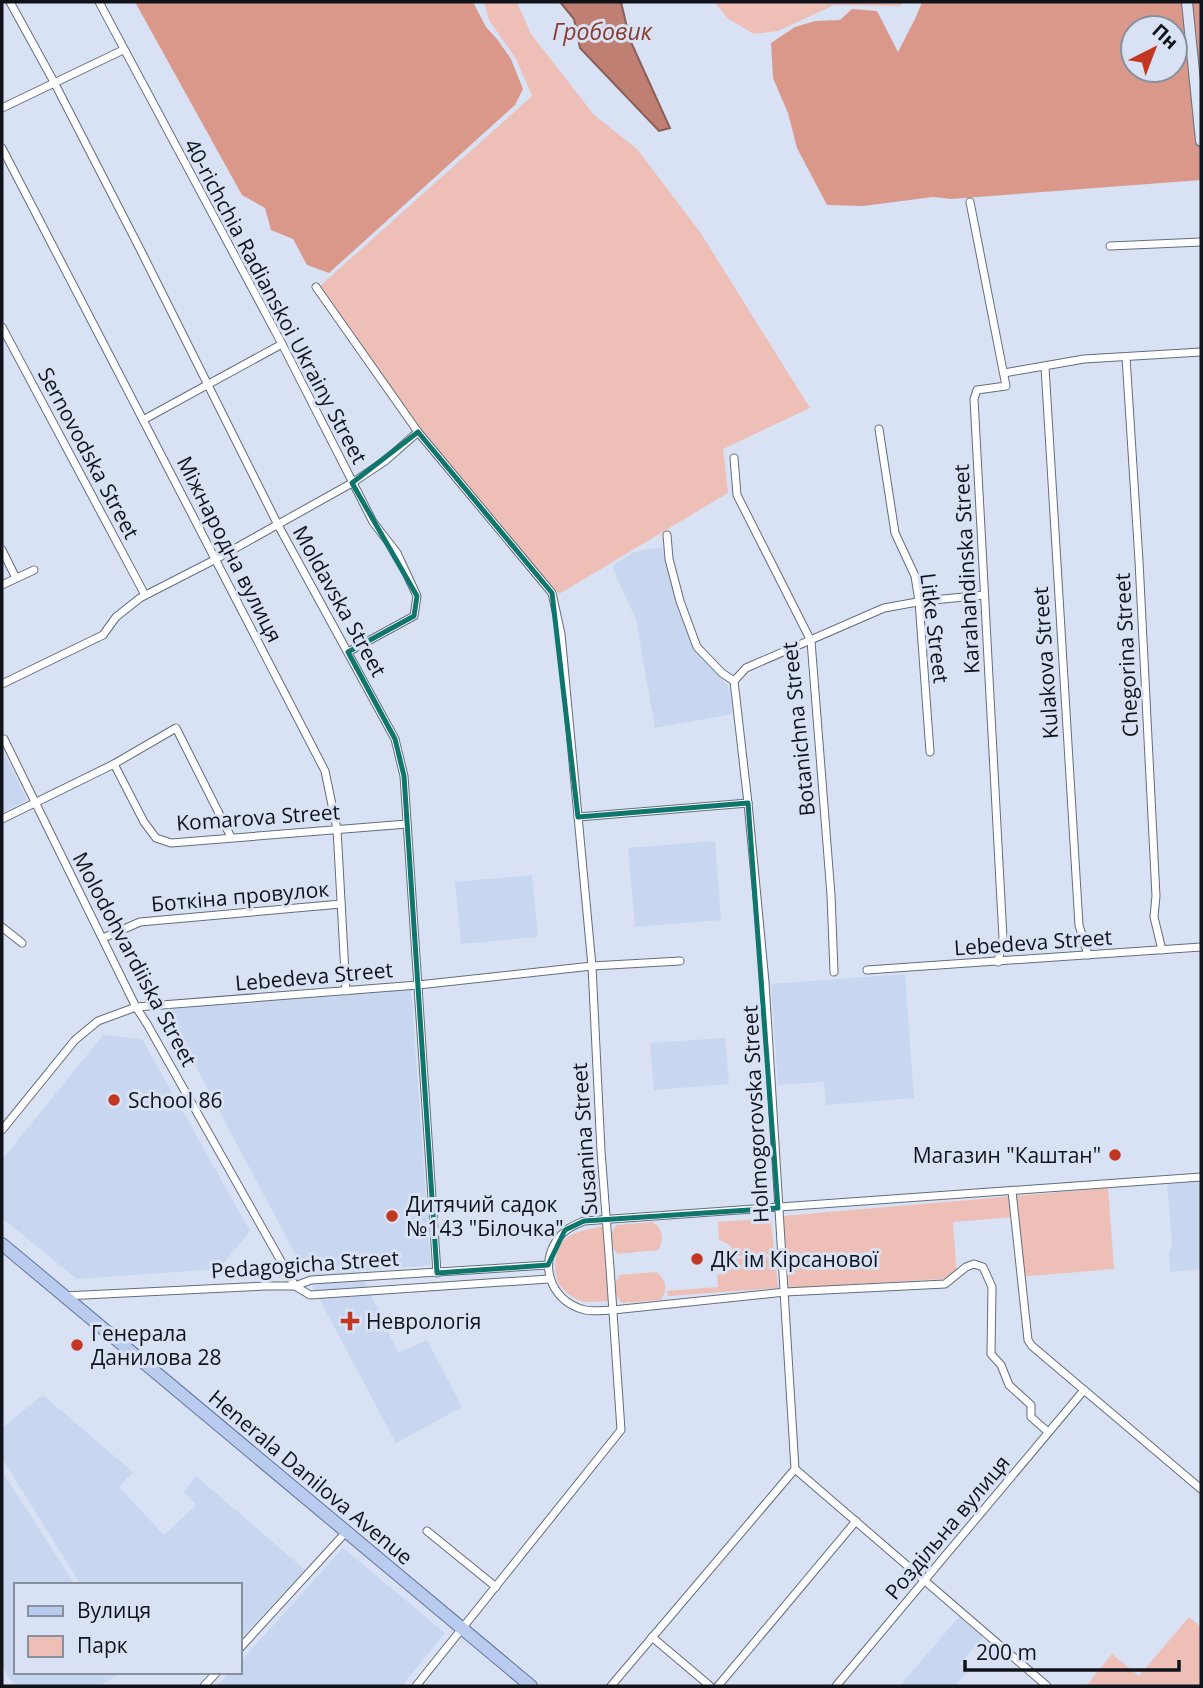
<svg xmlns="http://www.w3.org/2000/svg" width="1203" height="1688" font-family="'Open Sans',sans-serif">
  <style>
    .built { fill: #c9d6ef }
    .green { fill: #eebfb6 }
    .forest { fill: #da988b; fill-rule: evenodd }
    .water { fill: #bf7f72; stroke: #8a5f58; stroke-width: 2 }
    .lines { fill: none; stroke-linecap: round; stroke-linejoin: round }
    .street-casing { stroke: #646d7d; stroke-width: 9 }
    .secondary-casing { stroke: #646d7d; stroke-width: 12 }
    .primary-casing { stroke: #5f759c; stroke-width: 14 }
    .street { stroke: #fff; stroke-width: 7 }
    .secondary { stroke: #dce5f6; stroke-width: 10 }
    .primary { stroke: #b9cbee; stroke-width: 12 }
    .marked { fill: none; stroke: #0f766e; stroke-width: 5; stroke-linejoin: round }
    .poi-dot { fill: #c33722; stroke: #d8e2f4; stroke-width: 2.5 }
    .labels { text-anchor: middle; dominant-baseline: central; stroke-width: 6; stroke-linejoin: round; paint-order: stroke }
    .street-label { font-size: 21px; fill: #10141a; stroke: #d8e2f4 }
    .poi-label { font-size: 21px; fill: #10141a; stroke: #d8e2f4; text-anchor: start }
    .water-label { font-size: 23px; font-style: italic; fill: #8b3b2d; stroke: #d8e2f4 }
  </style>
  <rect width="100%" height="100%" fill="#d8e2f4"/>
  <!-- built -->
  <g class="built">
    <path d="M662,547L676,602L694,650L730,688L732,714L655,728L636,620L612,566L634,552Z"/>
    <path d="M2,748L27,800L2,813Z"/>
    <path d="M715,841L721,920L635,927L628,848Z"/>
    <path d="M532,875L538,937L461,944L455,882Z"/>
    <path d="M905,974L914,1098L826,1105L824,1082L778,1085L771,984Z"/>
    <path d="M411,989L431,1265L360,1271L398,1353L427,1340L462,1407L396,1443L165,1009Z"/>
    <path d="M103,1035L142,1039L250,1231L219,1269L77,1279L2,1218V1160Z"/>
    <path d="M725,1038L729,1084L654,1090L650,1043Z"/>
    <path d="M1201,1182V1269L1170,1272L1169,1255L1172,1244L1167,1184Z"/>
    <path d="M43,1395L133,1472L119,1487L164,1535L196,1505L184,1492L196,1476L305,1570L240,1639V1585H174L169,1581L164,1585H81L2,1458V1428Z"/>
    <path d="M2,1471L75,1585H16V1672H122L100,1686H15L2,1666Z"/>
    <path d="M343,1548L445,1633L402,1686H217L230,1672H240V1662Z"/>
    <path d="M959,1617L983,1637L960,1664L968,1671L955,1686H900Z"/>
  </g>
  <!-- green -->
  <g class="green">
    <path d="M484,2H517L531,34L594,115L637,149L700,232L810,408L723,449L728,493L559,594L425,437L319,287L532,96L516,59L489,20Z"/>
    <path d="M715,2H904L900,6L834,5L778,31L754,34L727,18Z"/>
    <path d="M1108,1188L1114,1269L1019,1277L1013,1217L953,1222L957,1278L789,1288L783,1216Z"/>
    <path d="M771,1218L774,1254L734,1256L730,1245L719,1240L718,1222Z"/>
    <path d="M653,1222C663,1230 665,1239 658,1250L618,1254C609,1245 609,1235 616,1225Z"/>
    <path d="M603,1226L608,1301C600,1301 588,1303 581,1301C573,1298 563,1291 559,1284C552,1272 555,1247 566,1238C577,1231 590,1229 603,1226Z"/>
    <path d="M775,1256L778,1288L668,1296L667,1291L718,1287L717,1275C727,1272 733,1270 734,1259Z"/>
    <path d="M656,1272C667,1280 668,1289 661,1300L622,1303C613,1294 612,1285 620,1275Z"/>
    <path d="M1189,1617L1201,1627L1200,1686H1086L1112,1654L1139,1676Z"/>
  </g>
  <!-- forest -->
  <g class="forest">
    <path d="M135,2H473L486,27L497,39L511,59L523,89L515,105L329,273L307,265L293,239L271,230L265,208L242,195Z"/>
    <path d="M922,2H1201V180L951,199L933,197L863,206L827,205L797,148L788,113L773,78L771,43L795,27L815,21L840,20L852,9L877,11L898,52L915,19ZM1133,28H1175V70H1133Z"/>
  </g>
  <!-- water -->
  <path class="water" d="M560,2H621L630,40L670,128L659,131L580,48L574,19Z"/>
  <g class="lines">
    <!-- street casing -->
    <g class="street-casing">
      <g id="street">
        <path d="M10,2L54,82L140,249L278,525L395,739L404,776L437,1273"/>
        <path d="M99,2L282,344L373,522L397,553L417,596L414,616L348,652"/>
        <path d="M2,108L123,50"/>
        <path d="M2,148L325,771L337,829L346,991"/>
        <path d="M970,202L1006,386L977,390L974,399L1003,938L998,962"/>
        <path d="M1110,246L1201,242"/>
        <path d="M316,287L418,432L552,593L561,634L592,966L601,1151L610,1268L621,1430L416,1686"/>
        <path d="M2,327L145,595"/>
        <path d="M1126,357L1139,561L1156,896L1154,917L1162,950"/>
        <path d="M1045,367L1079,925L1088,955"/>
        <path d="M1004,373L1084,359L1201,352"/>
        <path d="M143,420L282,344"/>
        <path d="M879,429L895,533L915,576L919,601L930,752"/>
        <path d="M734,458L737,495L811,641L831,895L834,972"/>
        <path d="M2,550L16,578"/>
        <path d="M2,585L34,570"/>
        <path d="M734,681L746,668L884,608L923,601L984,595"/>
        <path d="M2,684L103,635L116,617L140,598L216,559L352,483L385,461L418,432"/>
        <path d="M4,739L136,1007L147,1024L295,1286L310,1295L549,1279"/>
        <path d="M114,764L144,822L156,838L171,843L407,824"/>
        <path d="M578,817L748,803"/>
        <path d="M2,819L114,764L176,728L231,837"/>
        <path d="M2,927L22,943"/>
        <path d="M103,938L140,922L341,904"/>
        <path d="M867,970L1201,947"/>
        <path d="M2,1130L75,1040L98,1021L136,1007L418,985L592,966L680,961"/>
        <path d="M1012,1191L1028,1340L1032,1346L1201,1489"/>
        <path d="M64,1296L266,1286H295L311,1280L548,1265"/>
        <path d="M1048,1432L1031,1417V1405L1009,1385L1001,1365L991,1354L992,1287L983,1267L974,1264L966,1267L945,1284L785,1292L613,1310C604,1310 593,1312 585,1310C548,1301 536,1258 564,1232C569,1227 577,1224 584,1221L1201,1177"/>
        <path d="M795,1469L1047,1686"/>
        <path d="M427,1531L496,1587"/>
        <path d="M652,1637L710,1686"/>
        <path d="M240,1648L346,1532"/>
        <path d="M204,1686L217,1672"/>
        <path d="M611,1686L795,1469L765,982L748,803L734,681L722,673L697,647L680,601L669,559L667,535"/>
        <path d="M718,1686L856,1521"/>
        <path d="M836,1686L1084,1390"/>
      </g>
    </g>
    <!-- secondary casing -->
    <g class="secondary-casing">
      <path id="secondary" d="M1187,2L1201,141"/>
    </g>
    <!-- primary casing -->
    <g class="primary-casing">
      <path id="primary" d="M2,1244L531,1686"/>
    </g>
    <!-- street -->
    <use href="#street" class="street"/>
    <!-- secondary -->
    <use href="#secondary" class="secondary"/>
    <!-- primary -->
    <use href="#primary" class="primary"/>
  </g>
  <!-- marked area -->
  <path class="marked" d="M418,432L552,593L578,817L748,803L778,1208L584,1221L565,1230L548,1265L437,1273L404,776L395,739L348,652L414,616L417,596L352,483Z"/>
  <!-- markers -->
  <g class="poi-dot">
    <circle cx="114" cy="1100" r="7"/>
    <circle cx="1115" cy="1155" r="7"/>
    <circle cx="392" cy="1216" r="7"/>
    <circle cx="697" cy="1259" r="7"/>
    <path d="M346.5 1310.5h7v7h7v7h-7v7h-7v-7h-7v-7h7z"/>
    <circle cx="77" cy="1345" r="7"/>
  </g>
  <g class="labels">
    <!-- street labels -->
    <g class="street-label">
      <text transform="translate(276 301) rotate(62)">40-richchia Radianskoi Ukrainy Street</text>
      <text transform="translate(89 453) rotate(62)">Sernovodska Street</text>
      <text transform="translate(230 549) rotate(63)">Міжнародна вулиця</text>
      <text transform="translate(966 569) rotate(-93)">Karahandinska Street</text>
      <text transform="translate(340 601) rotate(61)">Moldavska Street</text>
      <text transform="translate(935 628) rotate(83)">Litke Street</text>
      <text transform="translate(1126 655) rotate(-93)">Chegorina Street</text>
      <text transform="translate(1045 663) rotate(-94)">Kulakova Street</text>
      <text transform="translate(798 729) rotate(-96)">Botanichna Street</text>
      <text transform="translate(258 817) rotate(-4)">Komarova Street</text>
      <text transform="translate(240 896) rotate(-5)">Боткіна провулок</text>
      <text transform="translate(1033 942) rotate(-4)">Lebedeva Street</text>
      <text transform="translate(135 959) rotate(62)">Molodohvardiiska Street</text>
      <text transform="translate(314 976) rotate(-5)">Lebedeva Street</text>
      <text transform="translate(755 1114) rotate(-93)">Holmogorovska Street</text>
      <text transform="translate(584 1139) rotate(-94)">Susanina Street</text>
      <text transform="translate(305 1264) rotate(-4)">Pedagogicha Street</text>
      <text transform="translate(311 1477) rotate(40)">Henerala Danilova Avenue</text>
      <text transform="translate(947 1527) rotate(-50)">Роздільна вулиця</text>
    </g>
    <!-- poi labels -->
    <g class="poi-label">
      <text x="128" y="1100">School 86</text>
      <text x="1101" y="1155" text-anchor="end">Магазин "Каштан"</text>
      <text x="406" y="1204">Дитячий садок<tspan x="406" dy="24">№143 "Білочка"</tspan></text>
      <text x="711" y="1259">ДК ім Кірсанової</text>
      <text x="366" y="1321">Неврологія</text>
      <text x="91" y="1333">Генерала<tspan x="91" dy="24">Данилова 28</tspan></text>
    </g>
    <!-- water labels -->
    <g class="water-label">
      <text x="602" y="31">Гробовик</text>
    </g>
  </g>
  <!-- border -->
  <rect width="1203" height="1688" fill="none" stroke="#10141a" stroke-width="7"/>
  <!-- legend -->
  <rect x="14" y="1583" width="228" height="91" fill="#d8e2f4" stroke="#88909d" stroke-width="2"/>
  <rect x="28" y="1606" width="35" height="10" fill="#b9cbee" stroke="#88909d" stroke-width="2"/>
  <text x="77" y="1618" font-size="21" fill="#10141a">Вулиця</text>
  <rect x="28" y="1636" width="35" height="21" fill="#eebfb6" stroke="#88909d" stroke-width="2"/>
  <text x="77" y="1653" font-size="21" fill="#10141a">Парк</text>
  <!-- north arrow -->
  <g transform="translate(1154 49) rotate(42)"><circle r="33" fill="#d8e2f4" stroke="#88909d" stroke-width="2"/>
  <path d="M0-5L12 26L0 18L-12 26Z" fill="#c33722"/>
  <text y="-10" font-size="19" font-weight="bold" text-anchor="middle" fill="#10141a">Пн</text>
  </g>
  <!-- scale -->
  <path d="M965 1660v10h214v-10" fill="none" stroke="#10141a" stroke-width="3.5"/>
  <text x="976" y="1660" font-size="21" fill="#10141a" stroke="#d8e2f4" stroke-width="5" paint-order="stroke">200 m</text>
</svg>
